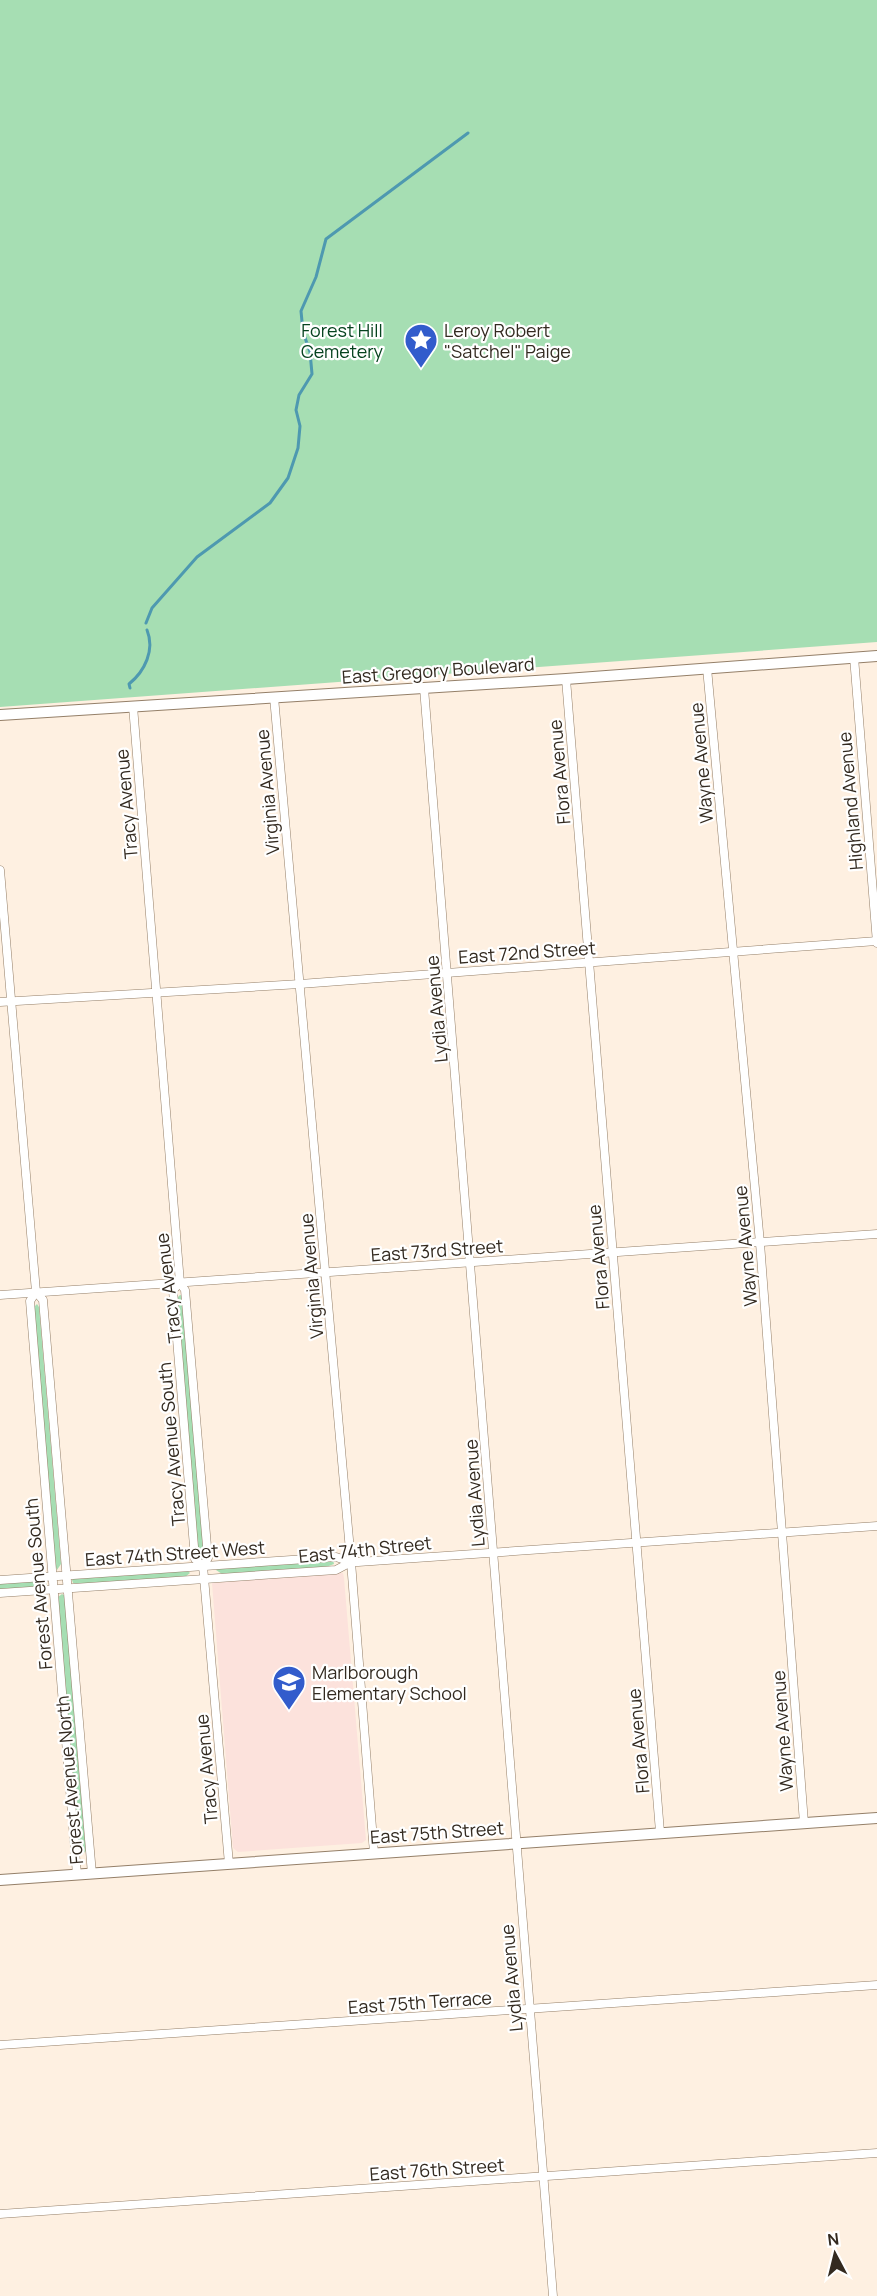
<svg xmlns="http://www.w3.org/2000/svg" width="877" height="2296" font-family="Manrope,sans-serif">
  <style>
    .education { fill: #fce2dc }
    .green { fill: #a6deb3 }
    .lines { fill: none; stroke-linecap: round; stroke-linejoin: round }
    .stream { stroke: #4e99b0; stroke-width: 3 }
    .minor-casing { stroke: #947f68; stroke-width: 9 }
    .secondary-casing { stroke: #947f68; stroke-width: 12 }
    .minor { stroke: #fff; stroke-width: 8 }
    .secondary { stroke: #fff; stroke-width: 10 }
    .labels { text-anchor: middle; dominant-baseline: central; stroke-width: 4.5; stroke-linejoin: round; paint-order: stroke }
    .park-label { font-size: 18px; fill: #06431f; stroke: #fff }
    .poi-label { font-size: 18px; fill: #332a20; stroke: #fff; text-anchor: start }
    .street-label { font-size: 18px; fill: #332a20; stroke: #fff }
  </style>
  <rect width="100%" height="100%" fill="#fef0e1"/>
  <!-- education -->
  <path class="education" d="M337,1572L343,1573L344,1578L366,1840L362,1843L238,1852L233,1848L212,1583Z"/>
  <!-- green -->
  <g class="green">
    <path d="M0,0H877V642L0,707Z"/>
    <path d="M180,1295L183,1296L205,1555L203,1561L199,1559L198,1555L177,1298Z"/>
    <path d="M37,1304L39,1307L61,1564L57,1570L55,1564L33,1308Z"/>
    <path d="M333,1560L334,1564L326,1567L222,1574L216,1570L218,1568Z"/>
    <path d="M188,1571L190,1573L185,1577L78,1584L73,1583L72,1580L73,1579Z"/>
    <path d="M43,1581L47,1584L44,1588L0,1590V1583Z"/>
    <path d="M62,1594L65,1596L86,1851L81,1855L78,1844L58,1597Z"/>
  </g>
  <g class="lines">
    <!-- stream -->
    <g class="stream">
      <path d="M146,623L152,608L197,557L270,503L288,478L298,448L300,426L296,410L299,395L312,374L310,352L303,332L301,311L316,277L326,239L468,133"/>
      <path d="M130,688L129,684C145,671 155,650 147,630"/>
    </g>
    <!-- minor casing -->
    <g class="minor-casing">
      <g id="minor">
        <path d="M854,657L877,943"/>
        <path d="M707,668L760,1243L804,1823"/>
        <path d="M566,679L660,1832"/>
        <path d="M424,688C468,1224 508,1760 553,2296"/>
        <path d="M274,697L351,1562L374,1853"/>
        <path d="M133,706L180,1283L185,1290L208,1558L203,1566L229,1864"/>
        <path d="M0,870L36,1292"/>
        <path d="M0,1002L300,984L877,941"/>
        <path d="M180,1283L173,1290L195,1559L203,1566"/>
        <path d="M36,1292L30,1301L77,1875"/>
        <path d="M36,1292L43,1300L92,1874"/>
        <path d="M0,1295L877,1234"/>
        <path d="M0,1580L336,1557L351,1562"/>
        <path d="M0,1593L336,1570L351,1562H358L877,1526"/>
        <path d="M0,2045L877,1985"/>
        <path d="M0,2214L877,2153"/>
      </g>
    </g>
    <!-- secondary casing -->
    <g class="secondary-casing">
      <g id="secondary">
        <path d="M0,715L566,679L877,656"/>
        <path d="M0,1880L877,1818"/>
      </g>
    </g>
    <!-- minor -->
    <use href="#minor" class="minor"/>
    <!-- secondary -->
    <use href="#secondary" class="secondary"/>
  </g>
  <!-- icons -->
  <defs>
    <g id="sight-pin" transform="scale(1.725)"><path d="M0 17L-7.5 6A9.5 9.5 0 1 1 7.5 6Z" fill="#325ccc" stroke="#fff"/><path d="M0-6L1.8-2.2L6-1.7L2.9 1.2L3.7 5.4L0 3.3L-3.7 5.4L-2.9 1.2L-6-1.7L-1.8-2.2Z" fill="#fff"/></g>
    <g id="school-pin" transform="scale(1.725)"><path d="M0 17L-7.5 6A9.5 9.5 0 1 1 7.5 6Z" fill="#325ccc" stroke="#fff"/><path d="M0-5L7-2L0 1L-7-2ZM-4 1L0 2.5L4 1V4Q0 6-4 4Z" fill="#fff"/></g>
  </defs>
  <g fill-rule="evenodd">
    <use href="#sight-pin" x="421" y="340"/>
    <use href="#school-pin" x="289" y="1682"/>
  </g>
  <g class="labels">
    <!-- park labels -->
    <g class="park-label">
      <text x="342" y="330">Forest Hill<tspan x="342" dy="21">Cemetery</tspan></text>
    </g>
    <!-- poi labels -->
    <g class="poi-label">
      <text x="444" y="330">Leroy Robert<tspan x="444" dy="21">"Satchel" Paige</tspan></text>
      <text x="312" y="1672">Marlborough<tspan x="312" dy="21">Elementary School</tspan></text>
    </g>
    <!-- street labels -->
    <g class="street-label">
      <text transform="translate(438 670) rotate(-4)">East Gregory Boulevard</text>
      <text transform="translate(701 763) rotate(-95)">Wayne Avenue</text>
      <text transform="translate(559 772) rotate(-95)">Flora Avenue</text>
      <text transform="translate(267 792) rotate(-95)">Virginia Avenue</text>
      <text transform="translate(850 801) rotate(-95)">Highland Avenue</text>
      <text transform="translate(126 804) rotate(-95)">Tracy Avenue</text>
      <text transform="translate(527 952) rotate(-4)">East 72nd Street</text>
      <text transform="translate(436 1009) rotate(-95)">Lydia Avenue</text>
      <text transform="translate(745 1246) rotate(-95)">Wayne Avenue</text>
      <text transform="translate(437 1250) rotate(-4)">East 73rd Street</text>
      <text transform="translate(598 1257) rotate(-95)">Flora Avenue</text>
      <text transform="translate(311 1276) rotate(-95)">Virginia Avenue</text>
      <text transform="translate(168 1288) rotate(-97)">Tracy Avenue</text>
      <text transform="translate(171 1444) rotate(-95)">Tracy Avenue South</text>
      <text transform="translate(474 1493) rotate(-94)">Lydia Avenue</text>
      <text transform="translate(365 1549) rotate(-6)">East 74th Street</text>
      <text transform="translate(175 1553) rotate(-4)">East 74th Street West</text>
      <text transform="translate(38 1584) rotate(-95)">Forest Avenue South</text>
      <text transform="translate(782 1731) rotate(-94)">Wayne Avenue</text>
      <text transform="translate(638 1741) rotate(-95)">Flora Avenue</text>
      <text transform="translate(206 1769) rotate(-95)">Tracy Avenue</text>
      <text transform="translate(69 1780) rotate(-95)">Forest Avenue North</text>
      <text transform="translate(437 1832) rotate(-4)">East 75th Street</text>
      <text transform="translate(511 1978) rotate(-95)">Lydia Avenue</text>
      <text transform="translate(420 2002) rotate(-4)">East 75th Terrace</text>
      <text transform="translate(437 2169) rotate(-4)">East 76th Street</text>
    </g>
  </g>
  <!-- north arrow -->
  <g transform="translate(835 2254) rotate(353)" stroke="#ffffff" stroke-width="4.5" paint-order="stroke">
  <path d="M0-4.5L10 22L0 15L-10 22Z" fill="#332a20"/>
  <text y="-9" font-size="16" font-weight="bold" text-anchor="middle" fill="#332a20">N</text>
  </g>
</svg>
